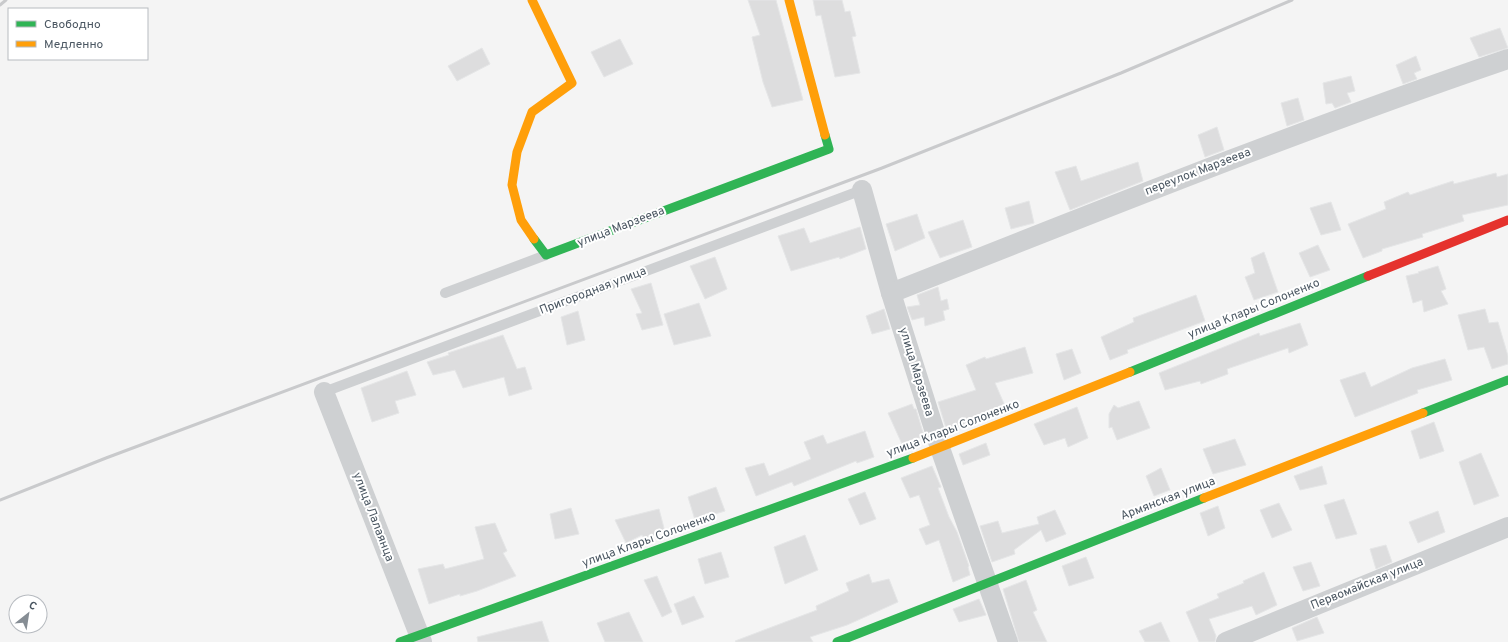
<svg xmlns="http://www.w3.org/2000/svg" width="1508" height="642" font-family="Overpass,sans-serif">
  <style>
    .building { fill: #ddddde; stroke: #e5e6e7 }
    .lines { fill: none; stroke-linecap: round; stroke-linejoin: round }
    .lane { stroke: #ced0d2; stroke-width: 10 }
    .street { stroke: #ced0d2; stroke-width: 20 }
    .fast { stroke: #30b455; stroke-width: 9 }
    .slow { stroke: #ff9f0a; stroke-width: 9 }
    .jam { stroke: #e5322d; stroke-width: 9 }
    .rail { stroke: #c9cacc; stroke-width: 3 }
    .labels { text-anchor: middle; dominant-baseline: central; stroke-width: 4; stroke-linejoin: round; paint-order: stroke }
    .street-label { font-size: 12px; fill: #4a5661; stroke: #fff }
  </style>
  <rect width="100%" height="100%" fill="#f4f4f4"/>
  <!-- building -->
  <g class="building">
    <path d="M748,0H776L803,100L772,107L763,82L752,37L760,35Z"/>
    <path d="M813,0H842L845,12L850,11L856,36L852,37L860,73L835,77L821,15L816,16Z"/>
    <path d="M1500,28L1508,48L1479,57L1470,38Z"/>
    <path d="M620,39L633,64L604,77L591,52Z"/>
    <path d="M482,48L490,64L457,81L448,66Z"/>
    <path d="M1416,56L1421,70L1414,73L1417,79L1403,84L1396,65Z"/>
    <path d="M1351,76L1355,91L1347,93L1351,102L1335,108L1332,103L1326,104L1323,83Z"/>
    <path d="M1298,98L1304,120L1287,126L1281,103Z"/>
    <path d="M1217,127L1224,150L1205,157L1198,135Z"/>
    <path d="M1138,162L1143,181L1070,210L1055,172L1076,166L1081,181Z"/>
    <path d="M1496,173L1497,177L1508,174V205L1462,215L1464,221L1422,234L1423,237L1382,249V251L1363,258L1348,224L1386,209L1384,202L1408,192L1410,195L1453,181L1454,184Z"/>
    <path d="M1029,201L1034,223L1011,229L1005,208Z"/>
    <path d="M1331,202L1341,230L1321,235L1310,208Z"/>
    <path d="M917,214L925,238L895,251L886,224Z"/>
    <path d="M963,220L972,247L940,258L928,232Z"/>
    <path d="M860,227L866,249L840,259L839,257L791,271L778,236L804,228L810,243Z"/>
    <path d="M1318,245L1330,270L1310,277L1299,253Z"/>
    <path d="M1264,252L1278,292L1254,300L1245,277L1255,273L1251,258Z"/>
    <path d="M715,257L727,289L705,299L690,266Z"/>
    <path d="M1438,266L1446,289L1441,291L1448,304L1424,312L1422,300L1413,303L1406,276L1419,273L1418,272Z"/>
    <path d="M651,283L663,325L642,330L636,314L642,313L631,289Z"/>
    <path d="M938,287L941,301L947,299L949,309L943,311L945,320L925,326L924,317L912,320L907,307L920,305L917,295Z"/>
    <path d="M1196,295L1205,321L1127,350L1128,353L1110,360L1101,337L1134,322L1133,318Z"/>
    <path d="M699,303L711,336L674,345L664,314Z"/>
    <path d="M884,309L890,329L872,334L866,316Z"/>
    <path d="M1485,309L1489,323L1498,322L1508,356V364L1492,369L1484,347L1468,350L1458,315Z"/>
    <path d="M578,311L585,340L567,345L561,317Z"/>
    <path d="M1300,323L1308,345L1289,353L1288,348L1227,369L1228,374L1201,384L1200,381L1165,390L1159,373L1259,333L1260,336Z"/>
    <path d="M503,335L517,369L525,367L532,389L509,396L504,377L463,388L455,370L433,375L427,362L449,355L448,353Z"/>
    <path d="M1025,347L1033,373L995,383L1005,406L983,415L984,416L977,420L951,430L950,427L946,428L938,402L976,390L966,365L985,357L986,359Z"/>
    <path d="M1072,349L1081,373L1064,380L1056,354Z"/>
    <path d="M1445,359L1452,380L1417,390L1418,393L1355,417L1340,380L1365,372L1371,387L1412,368Z"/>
    <path d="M407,371L416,395L395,401L399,413L372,422L361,388Z"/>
    <path d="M1139,401L1150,428L1117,440L1112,427L1109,428V414L1114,405L1118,408Z"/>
    <path d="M912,404L914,409H916L924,436L902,444L888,413Z"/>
    <path d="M1077,407L1088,438L1068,447L1065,438L1044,445L1034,424Z"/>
    <path d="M1434,422L1444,451L1420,459L1411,431Z"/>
    <path d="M865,431L874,457L857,463L856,461L794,486L792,482L756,496L745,468L764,463L769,476L811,459L804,442L823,435L827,444Z"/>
    <path d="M1235,439L1246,465L1213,474L1203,449Z"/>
    <path d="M986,443L990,455L963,465L959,454Z"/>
    <path d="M1481,453L1499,496L1474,505L1459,462Z"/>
    <path d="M932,466L941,487L938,488L949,517L957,532L969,566L968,567L970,575L953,582L939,540L926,545L919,529L930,525L919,495L910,498L901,478Z"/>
    <path d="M1322,466L1327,484L1300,490L1294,476Z"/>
    <path d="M1161,468L1170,490L1154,496L1146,476Z"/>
    <path d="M716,487L725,511L695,520L688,497Z"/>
    <path d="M865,492L876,519L860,525L848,499Z"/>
    <path d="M1344,499L1357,534L1336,539L1324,505Z"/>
    <path d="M1279,503L1292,530L1272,538L1260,510Z"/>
    <path d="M1218,506L1225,528L1208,536L1200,513Z"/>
    <path d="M571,508L579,534L555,539L550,514Z"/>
    <path d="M659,509L665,532L644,538L642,535L626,543L615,520Z"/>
    <path d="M1055,510L1066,534L1046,542L1041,530L1014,550L1015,554L992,562L980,526L998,521L1002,533L1039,524L1037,517Z"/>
    <path d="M1438,511L1445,532L1418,543L1409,522Z"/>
    <path d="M495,523L507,551L503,553L516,576L477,591L460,596V594L429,604L418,569L443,564L445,569L484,559L475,527Z"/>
    <path d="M805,535L818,570L785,584L774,547Z"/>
    <path d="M1386,545L1392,562L1376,569L1370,549Z"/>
    <path d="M721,552L729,577L705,584L698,559Z"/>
    <path d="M1086,557L1094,578L1069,586L1062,566Z"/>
    <path d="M1311,562L1320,586L1303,591L1293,567Z"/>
    <path d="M1264,572L1277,605L1256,615L1252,606L1209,619L1216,636L1215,642H1199L1186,612L1219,598L1217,594L1244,583L1243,581Z"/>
    <path d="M869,574L872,583L889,579L898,602L847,625L810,637L813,642H736L735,641L817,610L816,606L849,591L846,583Z"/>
    <path d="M657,576L672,612L662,617L644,580Z"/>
    <path d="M1026,580L1037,610L1033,612L1047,642H1019L1003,589Z"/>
    <path d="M694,596L704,617L682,625L674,604Z"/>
    <path d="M979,599L986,615L959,622L953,609Z"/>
    <path d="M629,612L643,642H605L597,623Z"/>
    <path d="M1317,617L1324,633L1297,641L1292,628Z"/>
    <path d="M542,621L549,642H478L477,637Z"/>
    <path d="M1161,622L1170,642H1145L1139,631Z"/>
  </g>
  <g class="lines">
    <!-- lane -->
    <g class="lane">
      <path d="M445,293L546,255"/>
      <path d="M324,392L862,190"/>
    </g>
    <!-- street -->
    <g class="street">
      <path d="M862,190L891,293L940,448L1008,642"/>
      <path d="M891,293C1096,212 1300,130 1508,59"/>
      <path d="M324,392L422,642"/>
      <path d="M1226,642L1508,527"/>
    </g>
    <!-- fast -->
    <g class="fast">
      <path d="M534,239L546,255L829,149L825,135"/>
      <path d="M1130,372L1368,276"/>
      <path d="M1423,413L1508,380"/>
      <path d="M400,642L913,458"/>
      <path d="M837,642L1204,498"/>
    </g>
    <!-- slow -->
    <g class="slow">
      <path d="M532,0L572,83L532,112L517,152L512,185L521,220L534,239"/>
      <path d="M789,0L825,135"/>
      <path d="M913,458L1130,372"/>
      <path d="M1204,498L1423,413"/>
    </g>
    <!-- jam -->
    <path class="jam" d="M1368,276L1508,220"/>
    <!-- rail -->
    <g class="rail">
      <path d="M0,5L6,0"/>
      <path d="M0,500L106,458L882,168L1121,73L1292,0"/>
    </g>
  </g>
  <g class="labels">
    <!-- street labels -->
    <g class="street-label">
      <text transform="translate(1198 172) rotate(-21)">переулок Марзеева</text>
      <text transform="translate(621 227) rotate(-21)">улица Марзеева</text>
      <text transform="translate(593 291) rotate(-21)">Пригородная улица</text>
      <text transform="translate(1254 309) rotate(-22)">улица Клары Солоненко</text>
      <text transform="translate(916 372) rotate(73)">улица Марзеева</text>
      <text transform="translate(953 429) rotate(-21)">улица Клары Солоненко</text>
      <text transform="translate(1168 499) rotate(-21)">Армянская улица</text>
      <text transform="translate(373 517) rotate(69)">улица Лалаянца</text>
      <text transform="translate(649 540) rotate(-20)">улица Клары Солоненко</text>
      <text transform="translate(1367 584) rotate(-22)">Первомайская улица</text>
    </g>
  </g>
  <!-- legend -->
  <rect x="8" y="8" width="140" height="52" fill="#ffffff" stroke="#b7bbc0"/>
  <rect x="16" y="21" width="20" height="6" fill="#30b455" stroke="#b7bbc0"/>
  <text x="44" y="28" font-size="12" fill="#4a5661">Свободно</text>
  <rect x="16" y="41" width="20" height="6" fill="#ff9f0a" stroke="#b7bbc0"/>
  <text x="44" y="48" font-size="12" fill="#4a5661">Медленно</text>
  <!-- north arrow -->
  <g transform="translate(28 614) rotate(30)"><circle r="19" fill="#ffffff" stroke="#b7bbc0"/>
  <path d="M0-3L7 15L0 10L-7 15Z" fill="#868d94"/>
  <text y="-6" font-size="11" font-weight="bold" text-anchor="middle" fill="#4a5661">С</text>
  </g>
</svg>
